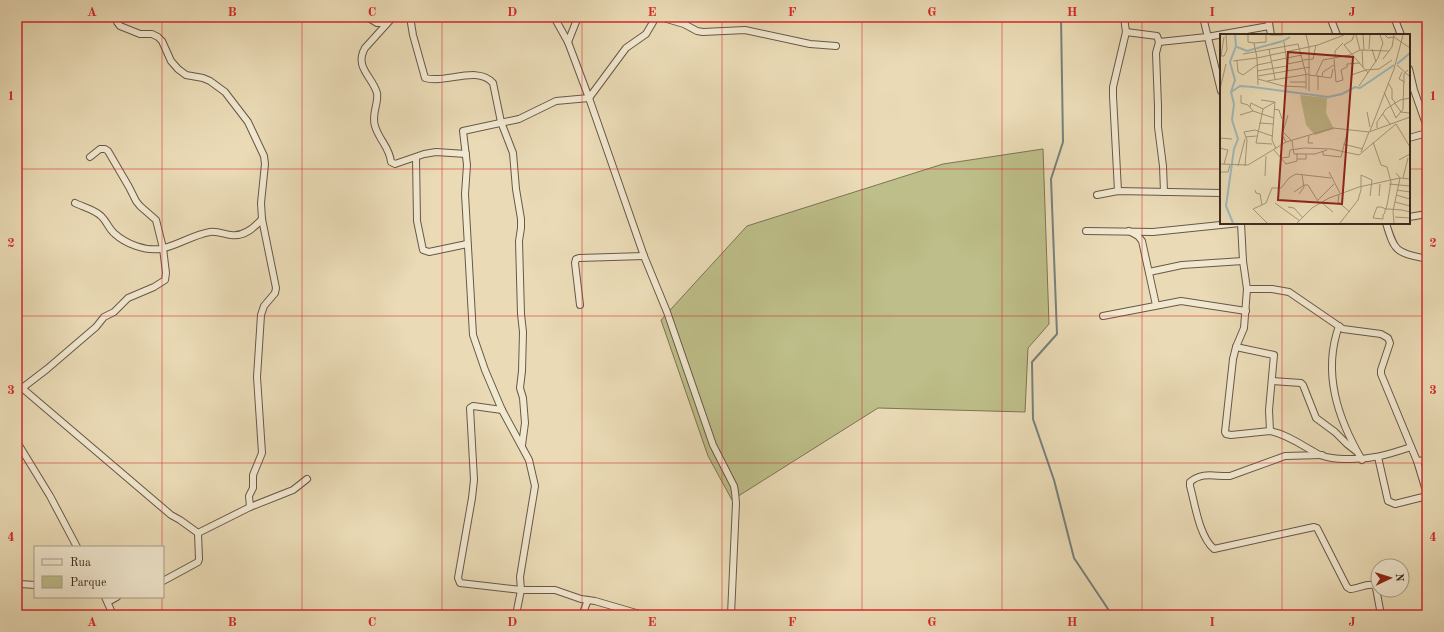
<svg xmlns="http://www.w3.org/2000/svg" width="1444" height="632" font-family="'Old Standard TT',serif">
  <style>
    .green { fill: #bdbe89; stroke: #7c7554 }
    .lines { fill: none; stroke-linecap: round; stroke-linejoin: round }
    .stream { stroke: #76807c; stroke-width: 2 }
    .street-casing { stroke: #685846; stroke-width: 8 }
    .street { stroke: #f1e8d0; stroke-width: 6 }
    .grid { fill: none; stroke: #d62828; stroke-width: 1; stroke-opacity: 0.55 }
    .inset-river { fill: none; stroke: #9db8b9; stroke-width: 2 }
    .inset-road { fill: none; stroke: #a4957a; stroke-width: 1 }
    .view { fill: #8f2418; fill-opacity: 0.15; stroke: #8f2418; stroke-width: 2 }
    .inset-edge { fill: none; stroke: #3c2c20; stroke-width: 2 }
    .neatline { fill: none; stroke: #d62828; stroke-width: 1.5 }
    .grid-label { font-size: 13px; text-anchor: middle; font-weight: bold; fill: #d62828 }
  </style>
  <rect width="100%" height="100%" fill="#eadbb6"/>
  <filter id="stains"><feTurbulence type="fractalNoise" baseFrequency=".005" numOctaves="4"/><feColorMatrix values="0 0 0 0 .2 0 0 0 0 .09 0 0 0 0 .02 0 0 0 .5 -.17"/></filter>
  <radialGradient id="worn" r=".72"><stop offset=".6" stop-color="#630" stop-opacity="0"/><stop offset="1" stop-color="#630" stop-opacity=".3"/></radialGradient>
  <!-- green -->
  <path class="green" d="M1043,149L1049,324L1028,348L1025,412L878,408L732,500L708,456L661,320L747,226L943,164Z"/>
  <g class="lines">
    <!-- stream -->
    <path class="stream" d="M1061,17L1063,142L1051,179L1057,334L1032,362L1033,419L1054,480L1074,558L1112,615"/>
    <!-- street casing -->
    <g class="street-casing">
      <g id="street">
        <path d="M117,17V22L120,26L140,34H152L158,37L162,41L171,61L178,69L186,75L203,78L210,81L225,92L248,122L264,156L265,164L261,203L262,219L276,288L275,293L264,306L261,315L257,377L262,453L253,475V488L249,496L250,507"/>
        <path d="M367,17L377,23H386"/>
        <path d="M393,17L365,48C354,67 372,76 377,93C379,103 371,114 375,126C379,140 390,148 391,162L395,164L424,154L436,152L466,154"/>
        <path d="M410,17L413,35L425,78C446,84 477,65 493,83L501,122L513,153L516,189L521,219V228L519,241L521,314L523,332L522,371L520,388L523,398L525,423L522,445"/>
        <path d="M554,17L568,42L589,98L644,256L667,312L713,445L734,486L735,492L736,503L731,615"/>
        <path d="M660,17L684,24L697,31L703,32L745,30L810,44L836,46"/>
        <path d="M1203,17L1221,91"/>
        <path d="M1268,17L1271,35"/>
        <path d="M1330,17L1337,35"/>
        <path d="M1394,17L1401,35"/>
        <path d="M1126,32L1157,36L1159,42L1156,53L1158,106V127L1163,166L1164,192"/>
        <path d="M568,42L578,17"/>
        <path d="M1159,42L1207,37L1269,26"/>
        <path d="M1409,69L1414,90L1427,127"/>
        <path d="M1409,138L1427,133"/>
        <path d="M416,158L417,221L423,250L429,252L467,244"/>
        <path d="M1118,191L1113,96V87L1126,32L1124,17"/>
        <path d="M1097,195L1118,191L1221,193"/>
        <path d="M75,203C83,207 96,210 102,217C107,222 109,229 115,234C126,244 145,251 160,249C177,246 192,235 210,232C217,231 224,234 231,235C244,237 254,228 262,219"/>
        <path d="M1409,217L1427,214"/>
        <path d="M1241,223L1243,261L1247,289L1244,328L1236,347L1233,359L1225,432L1226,434L1231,435L1270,431C1289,435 1304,447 1320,455C1328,458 1337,459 1345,459C1371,460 1387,455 1411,447"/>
        <path d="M1386,223C1395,253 1396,252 1427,259"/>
        <path d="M1086,231L1153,232L1240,223"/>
        <path d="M1129,231L1138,236L1142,241L1156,305"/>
        <path d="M1149,272L1182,265L1243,261"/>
        <path d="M1247,289H1272L1289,292L1343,329L1381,334L1388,338L1390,343L1381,370V374L1417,461L1427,494"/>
        <path d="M580,305L575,263L576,259L579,258L644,256"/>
        <path d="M1103,316L1181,301L1246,311"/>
        <path d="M1339,326C1322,373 1338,419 1362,460"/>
        <path d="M1236,347L1274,355L1269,410L1270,431"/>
        <path d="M1272,381L1301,383L1303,385L1316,418L1335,432L1347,444L1356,451"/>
        <path d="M22,388L171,515L180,520L198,533L199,559L198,562L163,581"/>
        <path d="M17,392L47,369L96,327L104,317L114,312L128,298L154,287L165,280L166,273L163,248L156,220L140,206L136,201L129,187L108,151L105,149H100L90,157"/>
        <path d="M502,410L473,406L470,408L474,480L472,498L458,578L460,583L521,590H555L581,599L595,601L643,615"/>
        <path d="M17,442L50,496L77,547"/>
        <path d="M1322,455L1285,456L1230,476C1216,477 1203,471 1190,482V486C1195,504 1199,536 1214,549L1314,527L1317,528L1347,587L1350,589C1358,589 1366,583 1374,585L1376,588L1381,615"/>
        <path d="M1378,457L1388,501L1395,504L1427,496"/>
        <path d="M1417,461L1427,460"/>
        <path d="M198,533L250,507L293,490L307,479"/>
        <path d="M17,585L20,584L35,585"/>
        <path d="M105,597L113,615"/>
        <path d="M108,602L117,597"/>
        <path d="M516,615L521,590L520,577L535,486L529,460L502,410L485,370L473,335L465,194L467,165L463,131L519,119L556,101L589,98L626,48L646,34L656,17"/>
        <path d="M582,615L588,600"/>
      </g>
    </g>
    <!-- street -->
    <use href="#street" class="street"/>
  </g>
  <!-- grid -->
  <path class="grid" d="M162,17V547M302,17V615M442,17V615M582,17V615M722,17V615M862,17V615M1002,17V615M1142,17V615M1282,17V35M17,169H1221M1409,169H1427M1282,223V615M17,316H1427M17,463H1427M162,597V615"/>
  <!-- overview -->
  <g transform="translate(1220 34)">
    <rect width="190" height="190" fill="#eadbb6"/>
    <path d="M80,61L107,64L106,79L114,95L95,101L86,91Z" fill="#bdbe89"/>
    <path class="inset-river" d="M17,13L27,17L63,7L70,3M177,30L190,19M11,58L20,52L33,53L108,63L122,60L135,53L140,54L174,31M14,70L11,58L15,46L10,28L16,12L15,1M13,189L6,172L14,115L18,105L12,86L14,70"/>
    <path class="inset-road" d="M28,1V8L34,9L37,24L98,11L124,1M50,1H63M86,1L89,13M136,1L140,16M143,1L144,16M165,1L168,4L174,3L190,14M64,8L68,37M34,9L46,8V1M124,11L148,39M124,11L132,6L134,1M49,15L55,45M149,15L150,1M152,15L156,28M142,16L143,33M23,20L78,10L86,40V55M0,22H4L7,16L6,1M1,22L4,3M115,24V17L123,9M114,25L116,48L123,46L121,36L127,33V30L140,29M163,25L172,13L174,1M83,26L93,25L96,11M13,27L37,24L38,51M17,27L18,38L23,41L37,31M52,27L82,21M67,30L83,27M37,31L52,28M177,31L190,43M146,36L159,35L172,26M37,37L67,32M182,38L179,45L185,48M89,41L111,44L113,35M96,41L103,26L130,21L140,16L169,17M131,41L146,36M38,42L90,33M102,42L103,38L114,31M38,45L63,52L85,53M47,47L89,40M70,48H86M168,49L172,55V65L175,68M139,52L158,24L163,9L160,1M0,55L6,30M98,56V41M89,57V13M164,58L176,84M21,61V69L28,71L33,77L54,84M41,66L55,68M55,68L52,106L56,115M174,68L181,78L189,79M30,73L31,69L43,75M54,75L59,76L62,85M147,78L150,93M163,80L170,90M20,81L33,77M176,84L183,75L184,40L188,36M39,89L54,90M176,90L190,113M157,94V88L166,75L180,66L190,64M150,97L174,35L183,1M64,99L72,107L74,120H95L107,116M89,102L88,109H93M25,103L37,102M0,104L12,105M66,108L62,101L68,81M153,108L161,131L167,133L171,148L168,166L167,171L166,175L165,176V179L163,181V185L153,184L157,173H161L166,175H168L182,176L190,178M52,110L36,109L43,75L55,68M123,110L143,115M0,114L8,116L4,130M54,116L66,130L77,127V119M103,118V121L121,123L128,96M141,118L149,98M61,124L69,123L70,116L84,114L111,115L139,121L176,90M77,125H86V120M179,126L190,120M0,130L28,131L66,108L113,94L149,98L190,83M18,132L25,105M25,132L27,106L24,98L35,96L52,102M0,138H8L10,131M109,138L120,159M45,142L46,122M183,144L188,124M169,150L190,152M84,151H88L99,169M35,156L36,159L40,160L42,171M177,156L190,158M74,158L84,151M79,160L84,153L82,141M119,160L118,168L130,178M176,161L190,165M159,162L160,150M98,166L114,150M101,168L113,178M175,168L190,172M55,169L80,187M68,173L74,174L83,184M175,183L190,184M47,189L33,175L46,169L52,154H61L69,144L76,140L111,144M77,189L92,174L109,164L139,153L180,144L176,139M120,189L138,166L141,156V141L152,146L150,162M174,189L173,177L180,144L190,145"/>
    <path class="view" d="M68,18L133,23L122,170L58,166Z"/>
    <rect width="190" height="190" class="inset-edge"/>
  </g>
  <!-- margin -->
  <rect width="1444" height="632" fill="none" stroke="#eadbb6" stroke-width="44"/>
  <!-- legend -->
  <rect x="34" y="546" width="130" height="52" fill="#f1e8d0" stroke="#a99d8a"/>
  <rect x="42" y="559" width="20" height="6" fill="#f1e8d0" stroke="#a99d8a"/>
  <text x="70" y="566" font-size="12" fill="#3c2c20">Rua</text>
  <rect x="42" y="576" width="20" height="12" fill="#bdbe89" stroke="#a99d8a"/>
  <text x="70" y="586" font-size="12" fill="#3c2c20">Parque</text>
  <!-- north arrow -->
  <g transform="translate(1390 578) rotate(86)"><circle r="19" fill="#f1e8d0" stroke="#a99d8a"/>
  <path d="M0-3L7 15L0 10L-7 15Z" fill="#8f2418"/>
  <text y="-6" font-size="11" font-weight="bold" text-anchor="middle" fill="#3c2c20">N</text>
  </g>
  <rect x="22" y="22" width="1400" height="588" class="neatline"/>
  <g class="grid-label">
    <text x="92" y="16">A</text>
    <text x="232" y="16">B</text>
    <text x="372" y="16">C</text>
    <text x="512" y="16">D</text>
    <text x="652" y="16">E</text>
    <text x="792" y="16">F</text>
    <text x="932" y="16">G</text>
    <text x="1072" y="16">H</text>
    <text x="1212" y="16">I</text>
    <text x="1352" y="16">J</text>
    <text x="11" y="100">1</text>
    <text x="1433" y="100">1</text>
    <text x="11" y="247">2</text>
    <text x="1433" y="247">2</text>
    <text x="11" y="394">3</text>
    <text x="1433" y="394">3</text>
    <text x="11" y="541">4</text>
    <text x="1433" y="541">4</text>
    <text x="92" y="626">A</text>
    <text x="232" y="626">B</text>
    <text x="372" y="626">C</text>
    <text x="512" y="626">D</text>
    <text x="652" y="626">E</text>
    <text x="792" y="626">F</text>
    <text x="932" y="626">G</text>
    <text x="1072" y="626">H</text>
    <text x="1212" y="626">I</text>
    <text x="1352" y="626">J</text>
  </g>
  <rect width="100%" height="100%" filter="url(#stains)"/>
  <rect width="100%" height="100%" fill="url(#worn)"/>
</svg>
